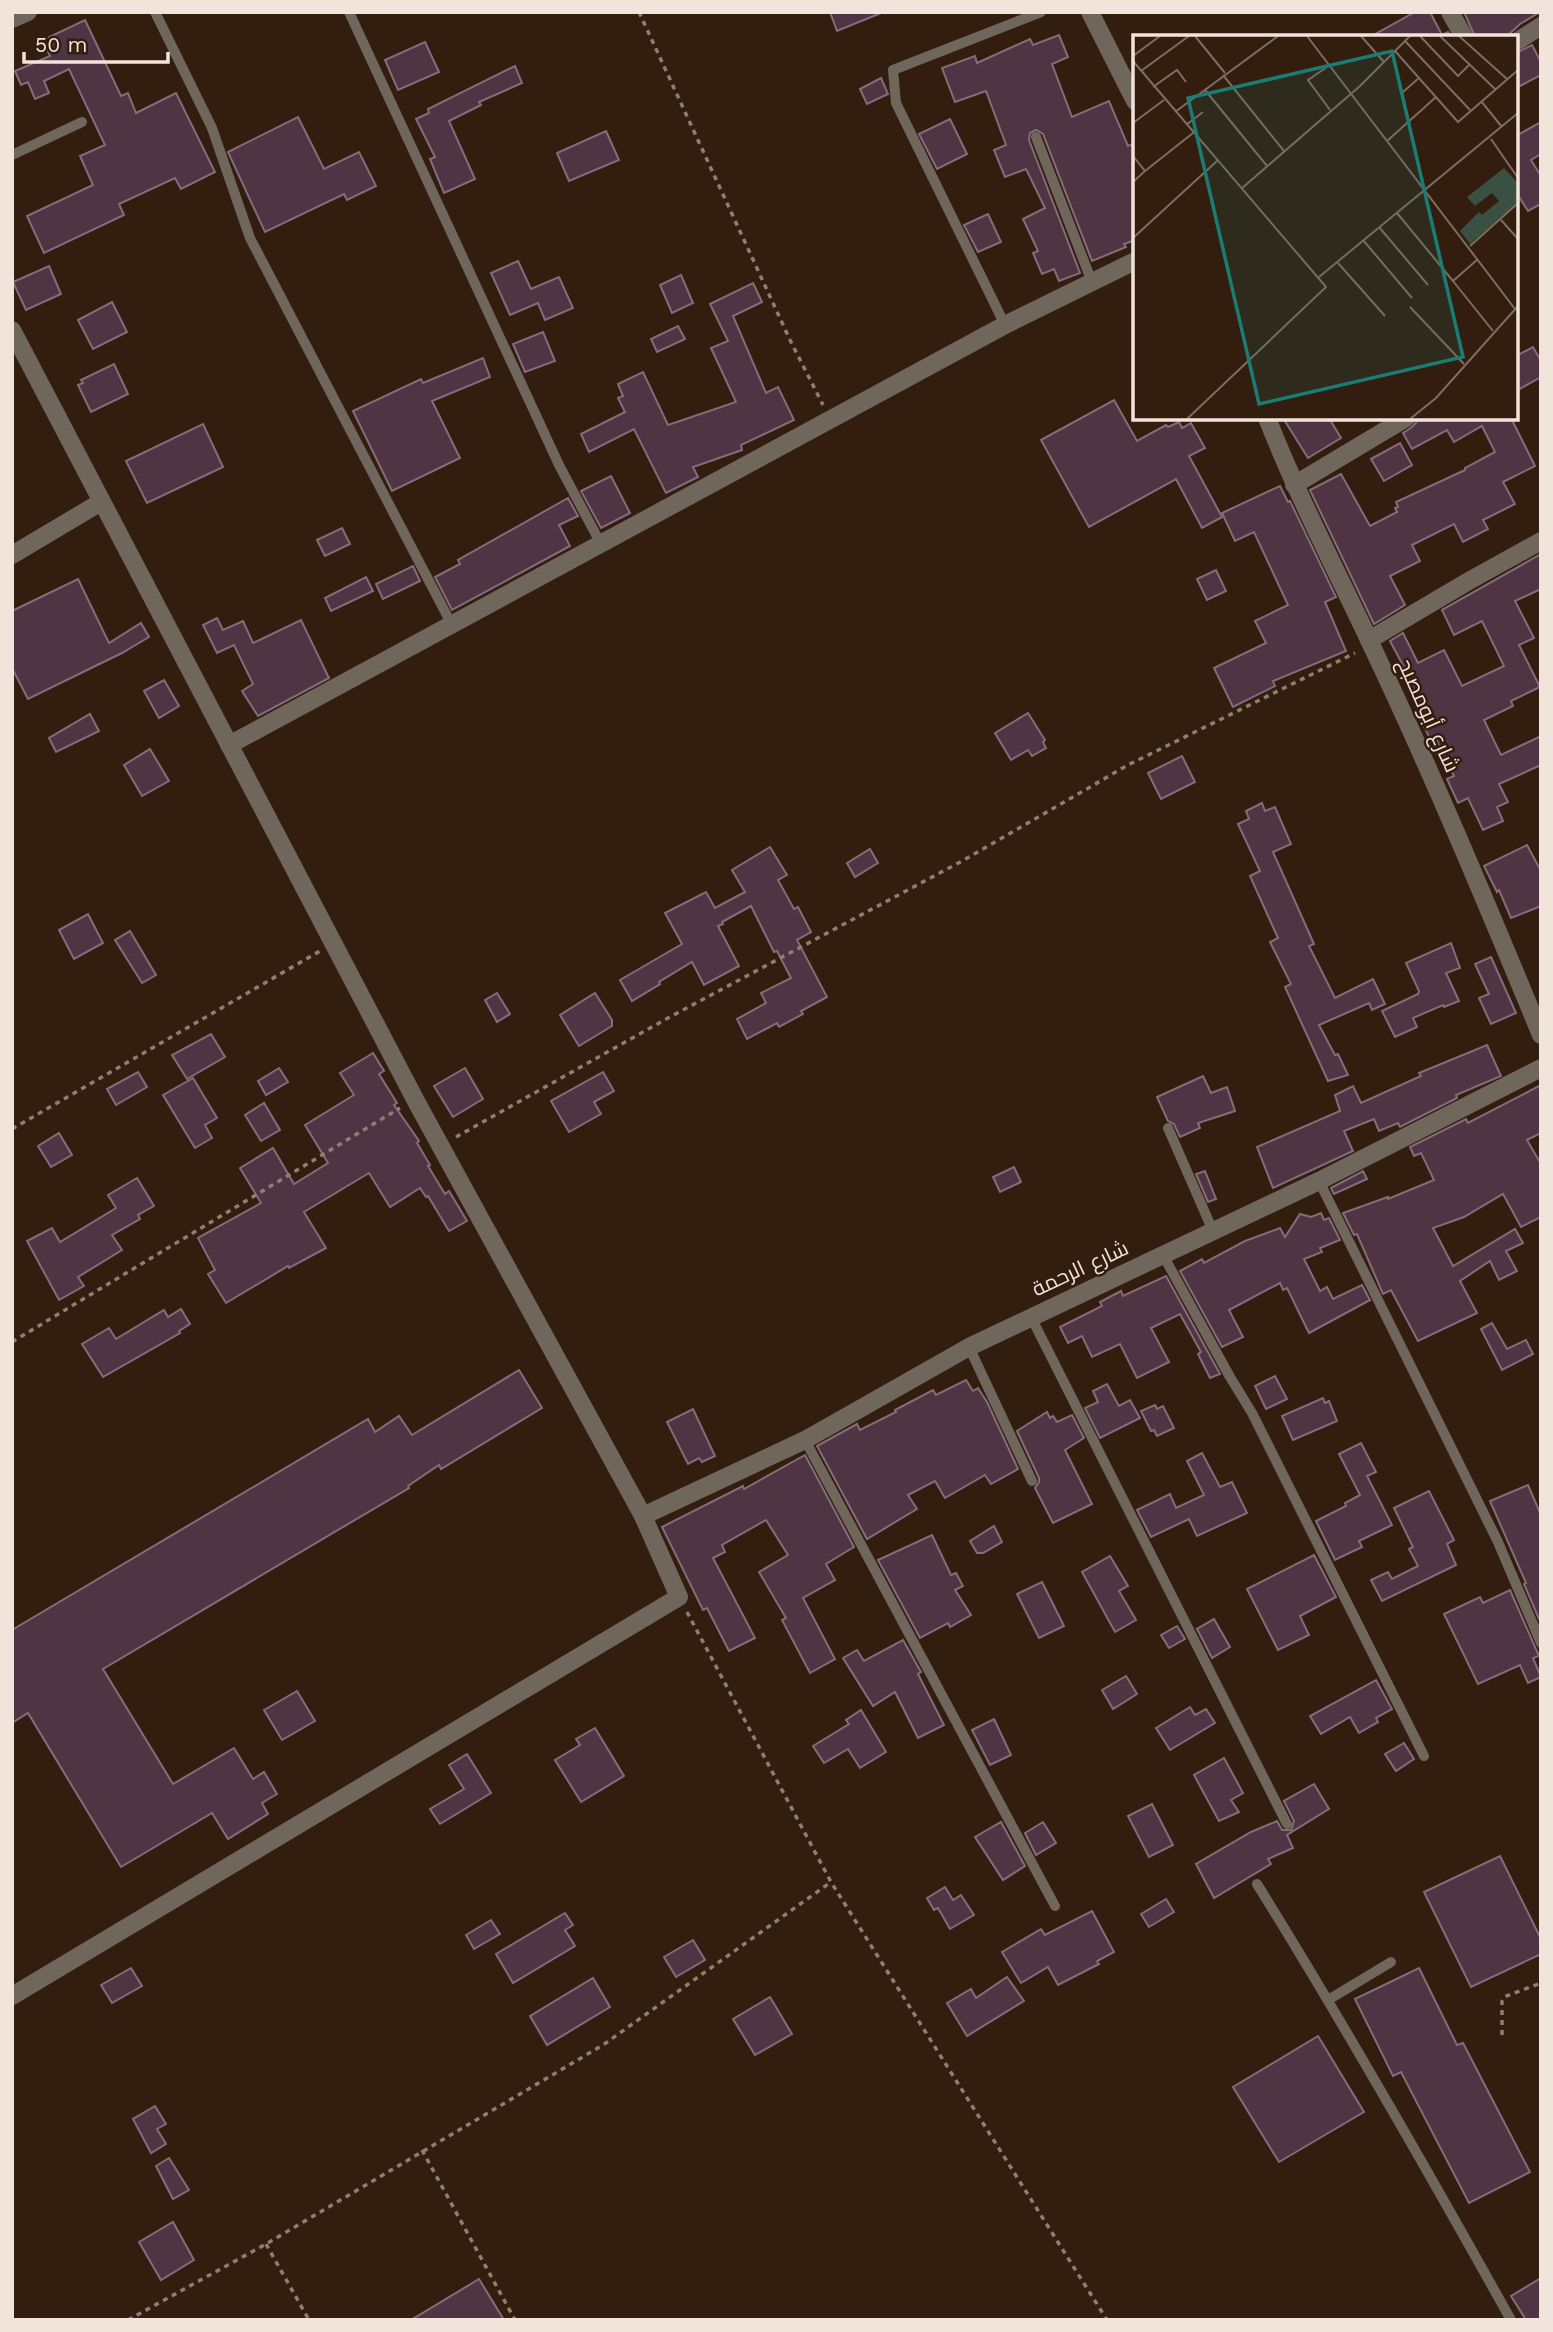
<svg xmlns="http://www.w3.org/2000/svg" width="1553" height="2332" font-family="'Work Sans',Cairo,sans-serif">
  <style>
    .building { fill: #4f3544; stroke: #866b7a; stroke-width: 2 }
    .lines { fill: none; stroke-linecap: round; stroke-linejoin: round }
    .path { stroke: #907e72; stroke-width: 3.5; stroke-dasharray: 5 5; stroke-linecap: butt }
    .service { stroke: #70675c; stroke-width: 10 }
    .minor { stroke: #70675c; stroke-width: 18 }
    .tertiary { stroke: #70675c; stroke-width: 18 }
    .labels { text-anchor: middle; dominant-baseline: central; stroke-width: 5; stroke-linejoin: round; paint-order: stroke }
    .street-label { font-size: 21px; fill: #f3e4db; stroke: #321d0e }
    .inset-road { fill: none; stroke: #7f6d60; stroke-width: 2 }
    .view { fill: #1a7c73; fill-opacity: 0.15; stroke: #1a7c73; stroke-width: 3.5 }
    .inset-edge { fill: none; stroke: #f3e4db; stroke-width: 3.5 }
  </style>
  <rect width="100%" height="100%" fill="#321d0e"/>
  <!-- building -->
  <g class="building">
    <path d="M830,12H881V13L837,31Z"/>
    <path d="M1415,12H1430L1442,35L1448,32L1451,37H1370Z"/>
    <path d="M1464,12H1540L1520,24L1506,37H1475Z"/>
    <path d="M85,20L121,96L128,93L136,113L176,93L215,172L181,189L175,178L119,204L124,215L44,253L27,216L93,185L80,156L105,145L69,69L44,81L49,93L35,99L28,82L21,85L15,71L50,56L43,40Z"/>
    <path d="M1059,35L1068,57L1052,64L1072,117L1109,101L1128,146L1135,143V240L1124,244L1126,247L1092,261L1043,134L1036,130L1030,133L1029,140L1080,273L1059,281L1054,269L1042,274L1033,253L1038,251L1023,219L1045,208L1026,169L1005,177L994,150L1006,145L986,91L955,102L942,68L975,56L977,63L1030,39L1033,45Z"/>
    <path d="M425,42L439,72L398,90L385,60Z"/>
    <path d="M1532,45L1541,62V75L1516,88V53Z"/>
    <path d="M515,66L522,83L479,102L481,105L449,121L475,179L444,193L430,159L435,157L416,119L429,113L428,109Z"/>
    <path d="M881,78L888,94L867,104L860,89Z"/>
    <path d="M298,117L324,169L359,152L376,186L347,200L344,194L265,232L228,152Z"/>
    <path d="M950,119L967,154L937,169L919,134Z"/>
    <path d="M1541,122V154L1531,160L1541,176V204L1528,211L1516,192V136Z"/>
    <path d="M606,131L619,160L569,181L557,153Z"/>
    <path d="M988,214L1001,242L978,252L964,225Z"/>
    <path d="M518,261L531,289L559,277L573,308L545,320L538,303L510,315L491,273Z"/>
    <path d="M49,266L61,294L26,310L13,282Z"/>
    <path d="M681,275L693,303L672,313L660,285Z"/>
    <path d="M753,283L762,302L733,316L766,393L778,387L794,420L741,445L742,450L693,467L698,477L666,493L634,429L589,452L581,434L625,412L618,398L623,396L618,384L643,372L668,425L736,402L711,348L728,341L710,304Z"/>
    <path d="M112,302L127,332L93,349L78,320Z"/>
    <path d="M678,326L685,339L657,352L651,339Z"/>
    <path d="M543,332L555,361L525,372L513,344Z"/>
    <path d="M1533,347L1541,361V377L1516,391V356Z"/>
    <path d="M483,358L490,377L432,401L460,458L392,491L353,411L421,379L423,383Z"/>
    <path d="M114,364L128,394L91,412L78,385L83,383L81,380Z"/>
    <path d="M1114,400L1137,441L1166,425L1168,427L1179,422L1182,428L1191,423L1205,448L1189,456L1222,517L1202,528L1176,479L1089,527L1041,440Z"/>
    <path d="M1283,418H1329L1341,438L1308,458Z"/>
    <path d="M1420,418H1511L1535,466L1503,482L1515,504L1483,520L1488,529L1463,542L1454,524L1412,545L1420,561L1390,576L1405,605L1374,624L1310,490L1341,474L1370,526L1397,512L1395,508L1398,507L1396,502L1465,470V468L1495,452L1482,426L1454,442L1447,430L1412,449L1403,433L1412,427Z"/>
    <path d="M203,424L223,467L147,503L126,461Z"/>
    <path d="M1400,443L1412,465L1384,481L1371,459Z"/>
    <path d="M611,476L630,513L601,528L581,491Z"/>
    <path d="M1280,486L1288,502L1290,501L1336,597L1325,602L1346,651L1273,681L1275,686L1233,707L1214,668L1266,643L1255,621L1288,605L1254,532L1235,541L1222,513Z"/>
    <path d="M568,498L578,516L559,525L570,546L452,610L435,577L460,564L458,560Z"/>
    <path d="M342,528L350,544L325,556L317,540Z"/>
    <path d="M1541,554V589L1515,601L1534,638L1519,645L1540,687L1511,701L1513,706L1484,720L1501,755L1541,736V765L1499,784L1508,802L1497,807L1503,821L1483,830L1468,798L1458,803L1447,779L1454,776L1437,741L1432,743L1417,712L1421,710L1402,671L1405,669L1390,641L1403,633L1418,663L1444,650L1462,686L1504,666L1482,621L1454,635L1442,610Z"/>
    <path d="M413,566L420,581L383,599L376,584Z"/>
    <path d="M1216,570L1226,591L1207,600L1197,579Z"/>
    <path d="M366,577L373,591L331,611L325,598Z"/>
    <path d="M78,579L109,643L141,623L149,637L122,653L28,699L12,668V611Z"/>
    <path d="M217,618L223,630L243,621L253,643L301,620L329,678L258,716L242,691L253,684L234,645L217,653L203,625Z"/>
    <path d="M164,680L179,706L159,718L144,691Z"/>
    <path d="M1028,713L1045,740L1043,742L1046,748L1032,756L1028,750L1011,760L995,733Z"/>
    <path d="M90,714L99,731L56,752L49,738Z"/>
    <path d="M150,749L169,781L142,796L124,765Z"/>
    <path d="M1182,756L1195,782L1161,799L1148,773Z"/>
    <path d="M1262,803L1265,811L1275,807L1291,844L1273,852L1314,944L1309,946L1335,998L1373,979L1385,1004L1372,1010L1369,1003L1319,1025L1335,1055L1338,1054L1348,1075L1328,1081L1285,987L1291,984L1270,942L1278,938L1250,876L1260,871L1238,824L1249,819L1246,811Z"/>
    <path d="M1527,845L1541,871V906L1511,918L1499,890L1497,892L1484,866Z"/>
    <path d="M770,847L787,875L778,880L794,909L798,907L811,932L797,940L827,997L801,1011L803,1014L779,1027L777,1023L747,1039L737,1019L766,1003L761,993L791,978L777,951L774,952L751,906L722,922L723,924L718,926L739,966L704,985L692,962L659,982L660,984L632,1001L620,980L682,944L665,913L706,892L715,908L745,892L732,870Z"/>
    <path d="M870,849L878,863L855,877L847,863Z"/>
    <path d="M88,914L103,943L74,959L59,930Z"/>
    <path d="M130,931L156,975L142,983L115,940Z"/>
    <path d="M1451,943L1460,968L1446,973L1459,1001L1444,1007L1443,1005L1413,1018L1417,1027L1395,1037L1382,1011L1418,994L1419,991L1406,963Z"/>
    <path d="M1491,957L1516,1013L1491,1024L1479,998L1489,994L1475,964Z"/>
    <path d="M497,993L510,1014L497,1022L485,1000Z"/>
    <path d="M595,993L612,1020V1026L579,1046L560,1015Z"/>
    <path d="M211,1034L225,1057L187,1079L172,1055Z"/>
    <path d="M1487,1045L1501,1076L1456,1095L1457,1098L1400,1127L1398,1123L1379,1131L1374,1119L1344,1131L1353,1151L1273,1188L1257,1147L1340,1111L1335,1095L1353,1086L1361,1103L1421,1076L1419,1073Z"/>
    <path d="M373,1053L384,1071L379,1074L397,1103L394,1105L419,1141L417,1143L430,1165L428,1166L445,1194L449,1191L467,1221L449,1231L428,1196L426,1197L420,1188L390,1207L369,1173L304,1212L326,1248L289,1268L288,1266L226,1303L208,1274L215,1270L198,1238L261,1203L240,1168L273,1148L294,1184L328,1163L305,1125L354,1095L340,1073Z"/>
    <path d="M279,1068L288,1082L266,1095L258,1081Z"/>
    <path d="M465,1068L483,1099L453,1117L434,1086Z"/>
    <path d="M138,1072L147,1087L116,1105L107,1089Z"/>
    <path d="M603,1072L614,1091L594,1102L601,1114L569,1132L551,1101Z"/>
    <path d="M1203,1076L1211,1093L1227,1087L1235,1111L1198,1123L1200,1128L1180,1137L1174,1124L1168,1121L1157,1097Z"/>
    <path d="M193,1078L217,1118L205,1125L212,1138L195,1148L163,1095Z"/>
    <path d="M1541,1085V1133L1527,1140L1541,1164V1217L1521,1227L1503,1194L1464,1217L1433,1228L1453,1266L1515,1229L1523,1243L1506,1251L1517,1271L1499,1280L1490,1261L1460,1281L1477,1313L1418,1341L1391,1290L1383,1294L1357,1234L1354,1235L1343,1213L1388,1197V1199L1434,1180L1421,1153L1414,1156L1410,1147L1466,1119L1468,1123Z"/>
    <path d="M264,1103L280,1130L261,1141L245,1115Z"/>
    <path d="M59,1133L72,1155L51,1167L38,1146Z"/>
    <path d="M1014,1167L1021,1182L1000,1192L993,1177Z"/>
    <path d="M1205,1171L1216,1199L1208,1202L1196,1174Z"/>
    <path d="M1363,1171L1367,1179L1334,1194L1331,1188Z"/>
    <path d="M137,1178L154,1206L138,1215L140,1219L112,1235L122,1250L78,1277L84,1286L59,1300L27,1241L52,1228L60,1242L116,1208L108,1195Z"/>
    <path d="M1321,1213L1324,1220L1329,1218L1340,1240L1320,1248L1322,1252L1304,1259L1320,1291L1327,1287L1333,1299L1362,1285L1370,1300L1309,1333L1287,1288L1283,1290L1280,1283L1229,1310L1243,1337L1222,1347L1180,1271L1202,1259L1204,1263L1245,1241L1280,1228L1285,1237L1300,1214L1311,1217Z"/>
    <path d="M1166,1276L1220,1374L1210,1378L1198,1354L1201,1352L1180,1314L1151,1328L1169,1362L1137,1378L1120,1344L1092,1357L1082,1336L1068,1343L1060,1327L1102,1306L1100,1302L1121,1291L1123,1296Z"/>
    <path d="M181,1309L190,1324L179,1331L180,1333L103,1377L82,1344L109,1328L116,1339L164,1310L168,1317Z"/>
    <path d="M1492,1323L1507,1349L1526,1340L1533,1354L1502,1370L1481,1329Z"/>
    <path d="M519,1370L542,1408L441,1469L439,1465L408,1486L409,1488L103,1669L173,1784L234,1748L253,1779L264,1772L277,1794L262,1803L268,1814L228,1839L212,1813L121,1867L28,1713L12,1723V1630L368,1419L375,1432L399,1416L412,1435Z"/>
    <path d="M1275,1376L1287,1399L1266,1409L1255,1386Z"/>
    <path d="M966,1380L973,1391L978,1388L987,1402L1018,1469L991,1484L985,1475L945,1498L935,1481L908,1495L917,1509L867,1539L817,1446L857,1424L860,1430L896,1412L895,1410L933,1390L936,1395Z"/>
    <path d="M1107,1384L1119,1406L1130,1400L1140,1418L1100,1438L1085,1408L1098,1402L1093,1391Z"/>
    <path d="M1323,1398L1325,1403L1329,1401L1337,1421L1293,1440L1282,1416Z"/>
    <path d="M1155,1405L1157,1409L1163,1406L1174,1428L1157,1436L1154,1430L1151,1431L1141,1411Z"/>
    <path d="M693,1409L715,1456L702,1462L699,1458L688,1464L667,1422Z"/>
    <path d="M1047,1412L1050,1418L1053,1416L1057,1422L1072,1415L1084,1438L1065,1450L1092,1504L1053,1523L1035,1488L1039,1482V1478L1017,1431Z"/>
    <path d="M1361,1443L1376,1472L1367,1476L1392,1525L1359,1541L1362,1547L1335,1560L1316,1521L1346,1506L1345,1503L1360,1495L1339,1454Z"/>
    <path d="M1202,1453L1220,1487L1232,1482L1247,1513L1197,1536L1189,1519L1151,1537L1137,1510L1170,1494L1176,1508L1204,1495L1187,1461Z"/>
    <path d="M805,1455L854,1547L826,1564L835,1580L803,1598L835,1659L810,1673L782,1620L786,1618L759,1572L788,1555L766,1520L722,1545L725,1552L713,1558L755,1638L729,1651L707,1608L703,1610L662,1527L743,1486L744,1489Z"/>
    <path d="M1528,1485L1541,1515V1618L1539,1619L1524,1584L1526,1583L1490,1501Z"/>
    <path d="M1429,1491L1454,1540L1447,1544L1456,1565L1382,1601L1371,1580L1388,1572L1392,1579L1418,1566L1409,1549L1413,1547L1394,1508Z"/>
    <path d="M994,1526L1002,1542L983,1553H977L970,1541Z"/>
    <path d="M932,1535L951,1575L956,1573L963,1586L955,1590L971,1615L950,1627L948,1623L920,1638L878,1560Z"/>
    <path d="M1314,1555L1336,1597L1300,1616L1309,1635L1278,1650L1247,1589Z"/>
    <path d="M1110,1556L1128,1586L1119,1591L1136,1620L1115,1632L1082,1572Z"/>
    <path d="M1042,1582L1064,1626L1039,1638L1017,1594Z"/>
    <path d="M1510,1590L1539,1656L1533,1658L1541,1677L1528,1683L1520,1665L1478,1684L1444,1614L1480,1597L1483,1603Z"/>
    <path d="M1214,1619L1230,1647L1212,1658L1197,1629Z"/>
    <path d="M1177,1626L1185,1639L1169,1648L1161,1635Z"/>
    <path d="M903,1640L921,1672L918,1674L944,1725L918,1738L895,1692L873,1706L843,1658L857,1650L864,1661Z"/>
    <path d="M1126,1676L1137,1694L1113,1709L1102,1690Z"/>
    <path d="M1376,1680L1392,1709L1376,1718L1378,1722L1359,1733L1350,1717L1321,1734L1310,1716Z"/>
    <path d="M297,1691L315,1721L282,1740L264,1710Z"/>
    <path d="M1190,1707L1195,1715L1206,1709L1215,1723L1170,1750L1156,1728Z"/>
    <path d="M861,1710L886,1752L860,1768L848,1749L824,1763L813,1746L849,1724L846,1720Z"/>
    <path d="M994,1719L1011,1755L990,1765L972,1730Z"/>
    <path d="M595,1728L624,1776L581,1802L555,1760L580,1745L576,1739Z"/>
    <path d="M1404,1743L1414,1759L1396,1771L1385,1754Z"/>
    <path d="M467,1754L491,1793L440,1824L430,1809L464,1789L449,1765Z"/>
    <path d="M1224,1758L1243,1793L1231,1800L1239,1812L1219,1821L1194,1775Z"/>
    <path d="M1314,1784L1329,1809L1287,1835L1293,1848L1268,1859L1271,1864L1214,1898L1196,1864L1251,1832L1277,1821L1282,1830H1291L1294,1821L1284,1801Z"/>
    <path d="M1152,1804L1173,1845L1149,1857L1128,1816Z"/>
    <path d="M1001,1822L1025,1866L1003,1880L975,1837Z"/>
    <path d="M1043,1822L1056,1843L1036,1855L1025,1833Z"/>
    <path d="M1500,1856L1541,1939V1954L1471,1987L1424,1892Z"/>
    <path d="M945,1887L953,1900L961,1895L974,1915L950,1929L938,1908L934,1910L927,1898Z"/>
    <path d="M1166,1899L1174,1912L1149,1927L1141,1914Z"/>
    <path d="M1092,1911L1114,1952L1097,1961L1099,1964L1058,1985L1048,1967L1021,1983L1002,1952L1041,1929L1045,1935Z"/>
    <path d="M565,1913L573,1925L565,1930L575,1946L513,1983L496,1954Z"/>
    <path d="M491,1920L500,1934L474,1949L466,1935Z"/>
    <path d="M693,1940L705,1960L676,1977L664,1957Z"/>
    <path d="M131,1968L142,1986L112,2003L101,1985Z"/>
    <path d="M1419,1968L1457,2045L1463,2043L1530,2172L1469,2203L1401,2072L1393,2076L1355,1999Z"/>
    <path d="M1007,1977L1024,2001L967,2036L947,2003L971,1989L976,1998Z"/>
    <path d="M593,1978L610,2007L547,2045L530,2016Z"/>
    <path d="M770,1997L792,2034L755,2055L733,2019Z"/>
    <path d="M1318,2036L1364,2112L1279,2162L1233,2087Z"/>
    <path d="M155,2106L166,2124L157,2129L166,2144L151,2153L133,2119Z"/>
    <path d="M169,2158L189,2190L173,2199L156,2166Z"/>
    <path d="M173,2222L194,2260L161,2280L139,2242Z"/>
    <path d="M1541,2278V2320H1526L1511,2296Z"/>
    <path d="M479,2279L504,2320H411Z"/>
  </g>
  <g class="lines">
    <!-- path -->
    <g class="path">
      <path d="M639,12L790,340L823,405"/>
      <path d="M12,1129L320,951"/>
      <path d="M456,1137L668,1018L964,860L1128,765L1355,653"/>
      <path d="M12,1342L400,1108"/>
      <path d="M687,1612L831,1882L1107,2320"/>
      <path d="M1502,2035V2001L1504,1997L1541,1983"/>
      <path d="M422,2150L515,2320"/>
      <path d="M266,2244L309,2320"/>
      <path d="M128,2320L266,2244L603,2045L831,1882"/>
    </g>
    <!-- service -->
    <g class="service">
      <path d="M155,12L212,128L250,238L452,625"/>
      <path d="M349,12L559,465L601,544"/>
      <path d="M1036,137L1092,282"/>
      <path d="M12,155L82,122"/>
      <path d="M1005,325L896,103L893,70L1041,12"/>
      <path d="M1168,1128L1213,1231"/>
      <path d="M1319,1181L1498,1542L1541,1643"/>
      <path d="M1163,1255L1230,1377L1252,1413L1424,1756"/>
      <path d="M1031,1317L1287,1824"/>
      <path d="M969,1347L1032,1481"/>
      <path d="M805,1440L1055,1906"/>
      <path d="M1257,1884C1346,2027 1429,2173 1511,2320"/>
      <path d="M1328,2000L1391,1962"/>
    </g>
    <!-- minor -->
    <g class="minor">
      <path d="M1450,12L1464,37"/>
      <path d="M12,19L28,12"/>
      <path d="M1516,42L1541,26"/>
      <path d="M12,330L417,1103L643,1516L679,1597L12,1996"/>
      <path d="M1294,485L1406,418"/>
      <path d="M12,555L101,502"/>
      <path d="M1369,640L1467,582L1541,541"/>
      <path d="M229,745L1005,325L1135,261"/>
      <path d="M643,1516L805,1440L969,1347L1319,1181L1541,1068"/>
    </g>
    <!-- tertiary -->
    <g class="tertiary">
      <path d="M1090,12L1135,101"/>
      <path d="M1267,418C1297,494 1334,566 1369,640C1431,770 1486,902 1541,1035"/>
    </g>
  </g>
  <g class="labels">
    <!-- street labels -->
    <g class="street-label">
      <text transform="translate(1429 715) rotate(66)">شارع أبومصبح</text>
      <text transform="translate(1080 1268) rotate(-25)">شارع الرحمة</text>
    </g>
  </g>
  <!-- overview -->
  <g transform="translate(1133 35)">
    <rect width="385" height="385" fill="#321d0e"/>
    <path d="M371,133L385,148V167L337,209L327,196L346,177L349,180L366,166L359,158L342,171L334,162Z" fill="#395043"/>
    <path class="inset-road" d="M62,1L92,38M174,1L382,274M228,1L251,27M287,1L325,41L337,29M307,1L362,54M326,1L374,44M272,6L337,75M262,16L325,87L385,35M0,21L27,1M0,26L193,252L54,384M8,36L56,1M90,40L151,116M20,52L44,35L53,47M72,55L134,131M270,57L286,43M348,66L369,92M197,75L175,45L197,30M42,77L145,1M0,88L31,65M53,90L70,77M358,104L385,143M254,106L303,62M0,121L12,136L0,147M12,136L60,98M108,154L227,51L277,1M264,178L320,246L345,224M368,185L385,204M246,192L295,250M0,203L84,126M230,205L279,263M337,211L385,168M205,228L252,281M186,242L385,78M320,246L360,296M277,272L331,329M277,384L303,363L385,271"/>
    <path class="view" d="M259,16L330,322L126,369L55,63Z"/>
    <rect width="385" height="385" class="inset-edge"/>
  </g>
  <!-- border -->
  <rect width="1553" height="2332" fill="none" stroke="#f3e4db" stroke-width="28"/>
  <!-- scale -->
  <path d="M24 52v10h144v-10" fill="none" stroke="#f3e4db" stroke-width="3.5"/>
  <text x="35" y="52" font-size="21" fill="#f3e4db" stroke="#321d0e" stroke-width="5" paint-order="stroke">50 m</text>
</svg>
